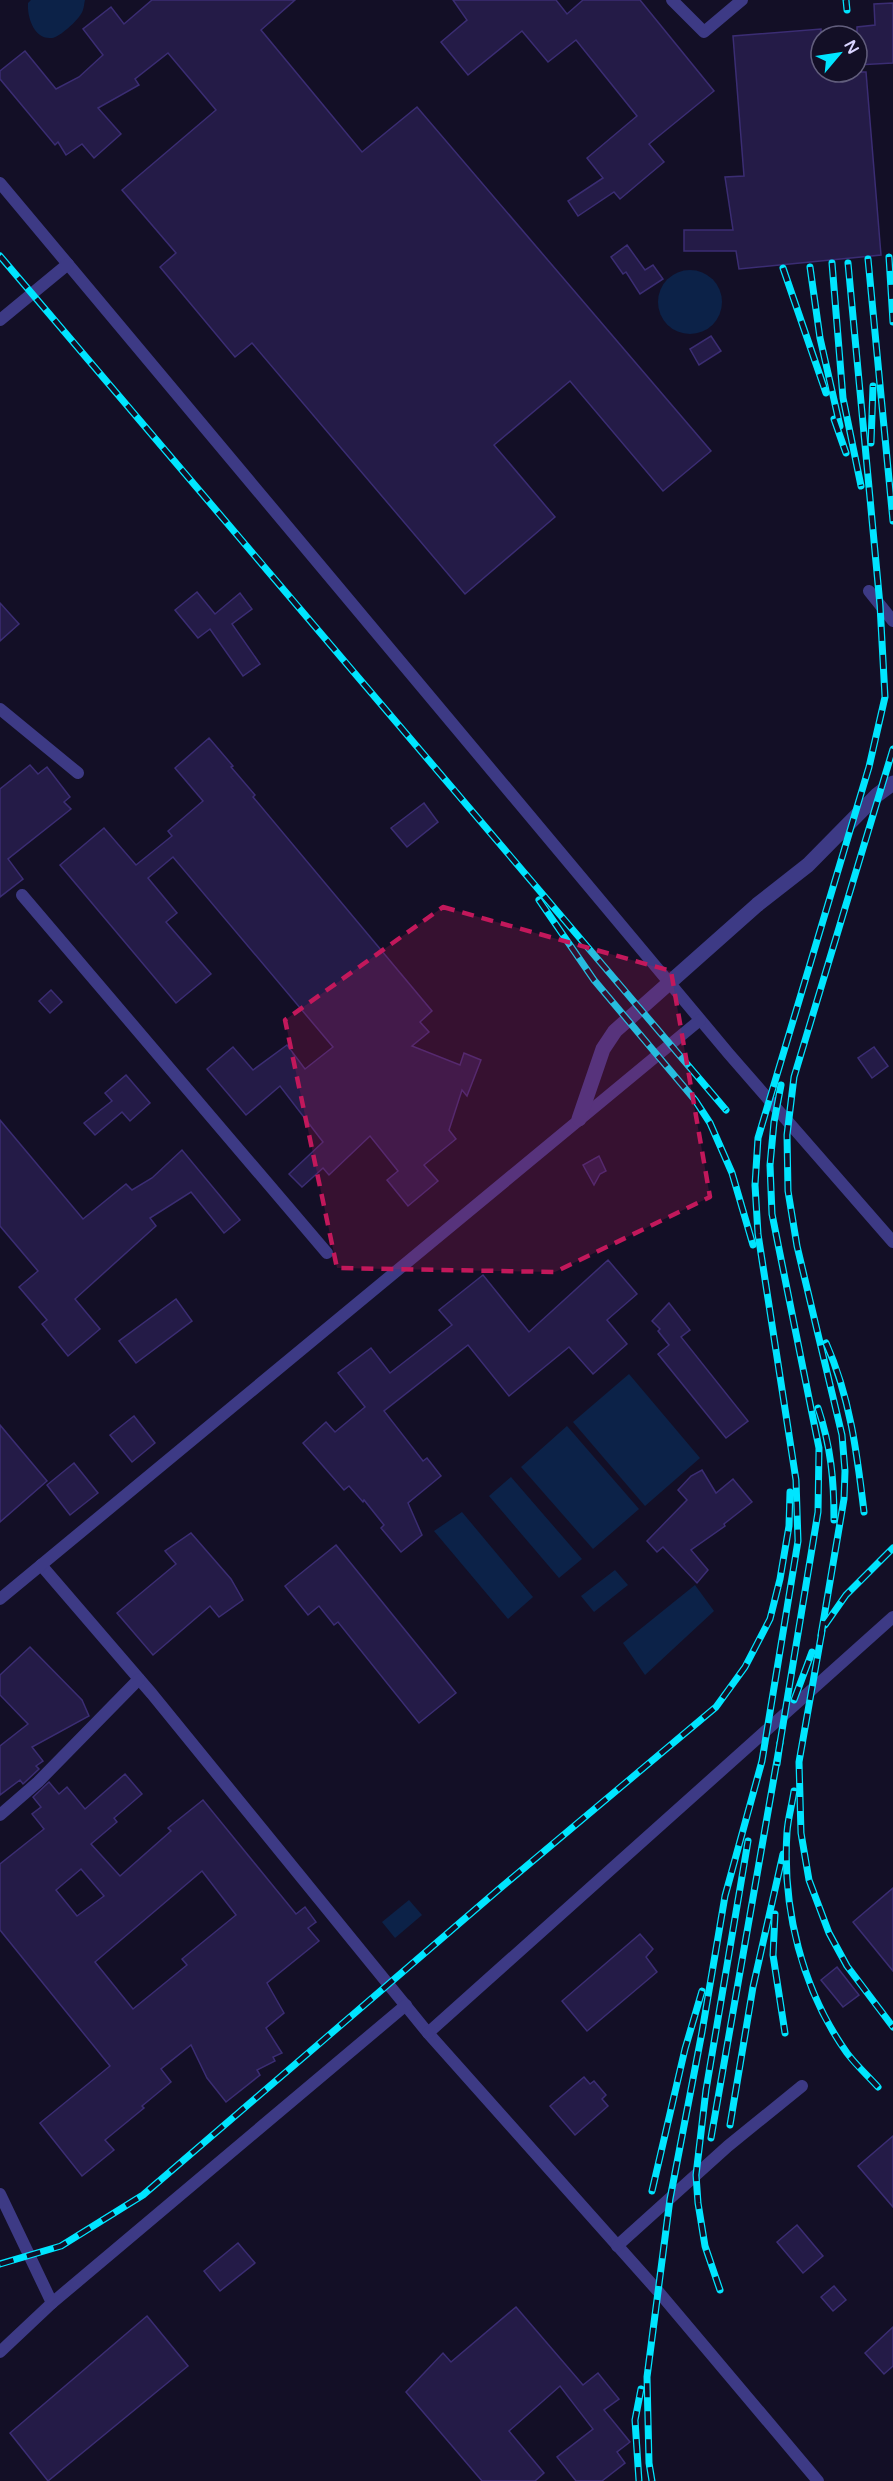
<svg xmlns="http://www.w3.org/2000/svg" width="893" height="2481" font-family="'Varela Round',sans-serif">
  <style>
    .water { fill: #0c2248 }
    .building { fill: #241b47; stroke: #3b2d73; stroke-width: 1.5; fill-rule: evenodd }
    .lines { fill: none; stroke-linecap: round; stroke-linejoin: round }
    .lane { stroke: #3d3a85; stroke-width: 12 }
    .street { stroke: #3d3a85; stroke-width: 15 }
    .rail-casing { stroke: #00e5ff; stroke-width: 7 }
    .rail { stroke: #130f26; stroke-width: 4.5; stroke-dasharray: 14; stroke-linecap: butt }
    .marked { fill: #c2185b; fill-opacity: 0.2; stroke: #c2185b; stroke-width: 4.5; stroke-dasharray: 12 8; stroke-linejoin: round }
  </style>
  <rect width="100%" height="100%" fill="#130f26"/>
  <!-- water -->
  <g class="water">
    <path d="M31,0H85C84,4 84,10 81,14C77,21 60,37 52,38C34,40 27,17 28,3Z"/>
    <circle cx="690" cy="302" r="32"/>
    <path d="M629,1374L700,1458L645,1506L573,1422Z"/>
    <path d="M567,1426L639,1509L593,1549L521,1467Z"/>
    <path d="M511,1477L582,1559L559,1578L489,1496Z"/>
    <path d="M462,1512L533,1597L508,1619L434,1531Z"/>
    <path d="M615,1570L628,1585L594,1612L581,1596Z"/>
    <path d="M695,1585L714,1611L645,1675L623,1643Z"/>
    <path d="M409,1900L422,1915L395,1938L382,1922Z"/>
  </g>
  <!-- building -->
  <g class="building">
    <path d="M152,0H295L261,30L362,152L417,107L711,451L663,491L570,381L494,445L555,517L465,594L252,343L235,357L160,267L176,253L122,190L216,110L168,53L135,79L139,85L98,108L121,134L94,158L82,144L66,155L58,142L55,145L0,79V71L25,51L56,89L79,77L103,55L83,29L111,7L124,24Z"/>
    <path d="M453,0H556L567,14L583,0H640L714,91L649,144L664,162L620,199L614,192L578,216L568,201L603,178L587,158L637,116L576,40L548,62L522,31L468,75L441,42L467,20Z"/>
    <path d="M893,3V63L857,65V27L875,25L874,4Z"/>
    <path d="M821,29V72H866L881,255L739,269L736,251H684V230H733L725,177L744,176L733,36Z"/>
    <path d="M627,245L645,270L653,265L663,279L640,294L626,272L623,274L611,257Z"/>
    <path d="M711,336L721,351L699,365L690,349Z"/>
    <path d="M197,592L215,614L240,593L252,609L232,624L260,664L243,676L210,629L198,638L175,610Z"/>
    <path d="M0,603L19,624L0,641Z"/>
    <path d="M209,738L233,766L231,767L255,795L253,797L432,1011L420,1022L429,1032L412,1046L460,1065L464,1053L481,1060L467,1096L462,1090L449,1130L456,1139L424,1165L438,1181L408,1206L387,1180L398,1171L370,1136L329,1175L323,1168L302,1187L289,1174L323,1142L280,1086L246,1115L207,1069L233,1047L253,1070L287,1045L305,1069L333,1047L173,857L148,878L177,913L166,922L211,974L176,1003L60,865L104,828L136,865L172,836L168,831L203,801L175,768Z"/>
    <path d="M30,765L38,774L47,767L70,797L64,802L71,809L8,859L23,879L0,897V789Z"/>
    <path d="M424,803L438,822L407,847L391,828Z"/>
    <path d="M51,990L62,1002L50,1013L39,1001Z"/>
    <path d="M874,1047L888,1066L872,1078L858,1058Z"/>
    <path d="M126,1075L150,1103L130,1121L122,1112L95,1135L84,1123L112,1101L105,1093Z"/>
    <path d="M0,1120L83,1219L126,1184L132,1190L152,1178L182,1150L240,1220L224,1233L191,1192L150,1218L156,1226L75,1299L100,1329L68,1356L42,1324L47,1320L19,1287L38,1271L0,1226Z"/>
    <path d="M599,1156L606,1171L600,1174L594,1185L583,1165Z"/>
    <path d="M608,1260L637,1294L607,1320L627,1344L593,1374L569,1347L509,1396L468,1345L384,1411L423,1461L427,1458L441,1476L408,1503L422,1535L401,1552L381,1528L384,1525L364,1500L363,1502L349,1486L344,1490L303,1443L326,1422L335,1432L365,1407L338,1373L371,1348L390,1373L452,1325L439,1310L483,1275L529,1332Z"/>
    <path d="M176,1299L192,1321L136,1363L119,1341Z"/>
    <path d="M669,1303L690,1330L681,1337L748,1421L726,1438L658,1354L669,1345L658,1331L660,1329L652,1321Z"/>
    <path d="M134,1416L155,1443L132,1462L110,1435Z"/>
    <path d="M0,1425L47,1481L0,1522Z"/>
    <path d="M74,1463L98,1493L70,1515L47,1485Z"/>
    <path d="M702,1470L716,1493L733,1479L752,1502L724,1524L725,1526L691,1550L708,1570L697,1583L663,1547L657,1552L647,1541L687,1500L678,1490L691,1476Z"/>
    <path d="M191,1533L231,1579L243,1600L219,1617L210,1606L153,1655L117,1613L176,1564L165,1551Z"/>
    <path d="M336,1545L456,1693L419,1723L338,1622L334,1625L319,1606L308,1615L285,1586Z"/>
    <path d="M30,1647L82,1700L89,1716L32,1747L43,1761L36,1766L39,1769L23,1784L20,1780L0,1795V1746L28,1724L0,1695V1675Z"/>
    <path d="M125,1774L142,1794L114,1818L117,1822L91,1844L120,1876L171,1831L168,1828L203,1800L296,1914L305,1907L316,1922L308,1928L319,1941L267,1983L284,2013L266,2028L282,2053L273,2057L275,2061L257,2070L260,2075L226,2102L207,2078L191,2045L161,2069L171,2082L142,2106L144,2108L105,2140L114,2150L82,2176L40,2123L110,2066L0,1930V1864L44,1829L32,1814L41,1807L33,1797L49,1782L59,1794L67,1787L85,1809ZM81,1869L104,1896L77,1916L56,1890ZM202,1871L236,1915L182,1959L187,1965L133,2009L95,1962Z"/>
    <path d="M893,1888V1971L853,1922Z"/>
    <path d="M640,1934L653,1949L646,1957L657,1972L587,2031L562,2001Z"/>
    <path d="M837,1967L859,1995L843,2007L821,1980Z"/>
    <path d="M584,2077L590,2084L594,2081L606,2095L602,2099L608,2106L575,2135L550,2106Z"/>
    <path d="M893,2136V2207L858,2166Z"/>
    <path d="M797,2225L823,2256L803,2273L777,2242Z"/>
    <path d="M238,2243L255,2263L220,2291L204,2271Z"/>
    <path d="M834,2286L846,2300L833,2311L821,2297Z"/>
    <path d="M516,2307L583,2385L598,2373L619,2399L604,2410L630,2442L617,2452L625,2463L602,2481H576L557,2457L593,2429L560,2386L509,2431L544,2473L535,2481H482L406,2392L443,2353L451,2362Z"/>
    <path d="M147,2316L188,2366L48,2481L10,2433Z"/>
    <path d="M893,2327V2366L884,2374L865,2353Z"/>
  </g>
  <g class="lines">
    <!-- lane -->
    <g class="lane">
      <path d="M672,0L704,32L742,0"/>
      <path d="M0,183L729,1054L893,1242"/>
      <path d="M0,320L68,264"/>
      <path d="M869,591L893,621"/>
      <path d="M0,709L78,773"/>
      <path d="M22,895L327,1253"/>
      <path d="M41,1565L152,1694L428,2033L657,2290L818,2481"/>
      <path d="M0,1599L700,1020"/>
      <path d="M0,1815L38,1782L139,1679"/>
      <path d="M428,2033L893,1617"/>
      <path d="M0,2194L52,2303"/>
      <path d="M617,2246L728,2146L802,2086"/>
      <path d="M0,2352L52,2303L406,2005"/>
    </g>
    <!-- street -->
    <path class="street" d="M579,1119L603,1049L615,1031L757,905L808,865L877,795L893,783"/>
    <!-- rail casing -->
    <g class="rail-casing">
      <g id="rail">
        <path d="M846,0L847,10"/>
        <path d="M0,256L726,1110"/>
        <path d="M889,257L893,322"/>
        <path d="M868,259L893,521"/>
        <path d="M832,263L843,398L861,486"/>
        <path d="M810,267L820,338L840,426"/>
        <path d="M783,268L826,393"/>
        <path d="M834,419L846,453"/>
        <path d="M871,443L873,386"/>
        <path d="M539,900L594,980L695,1100L710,1123L732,1173L753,1245"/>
        <path d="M826,1343C850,1397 857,1453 864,1512"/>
        <path d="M818,1408C831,1447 834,1480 834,1520"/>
        <path d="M825,1625L846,1595L893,1548"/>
        <path d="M822,1631L799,1762L801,1833L809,1880L829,1933L847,1966L893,2027"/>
        <path d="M821,1635L844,1499L845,1471L842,1435L797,1246L788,1191L787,1135L794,1077L893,749"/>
        <path d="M794,1700L812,1652"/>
        <path d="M780,1743L818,1512L819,1448L772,1214L770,1165L774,1122L781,1085"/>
        <path d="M794,1791C792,1805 788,1818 787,1832C782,1908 802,1990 847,2053C856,2065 868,2076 878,2087"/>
        <path d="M775,1914L773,1955L785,2033"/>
        <path d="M730,2125L753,1987L783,1854"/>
        <path d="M711,2138L780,1743L777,1764"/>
        <path d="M652,2191L685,2049L702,1991"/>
        <path d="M0,2264L61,2246L143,2195L498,1890L716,1707L745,1667L770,1619L780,1579L789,1526L790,1492"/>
        <path d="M720,2290L705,2246L698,2203L696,2175L706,2090L748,1841"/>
        <path d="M639,2481L635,2420L641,2389"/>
        <path d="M652,2481L649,2463L647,2377L670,2199L702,2032L725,1896L762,1761L798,1541L796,1480L758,1234L755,1185L758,1138L869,767L885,697L880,605L848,263"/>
      </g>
    </g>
    <!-- rail -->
    <use href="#rail" class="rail"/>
  </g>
  <!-- marked area -->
  <path class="marked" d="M443,907L671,971L710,1197L555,1272L337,1268L285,1020Z"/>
  <!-- north arrow -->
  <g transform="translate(839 54) rotate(61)"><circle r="28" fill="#130f26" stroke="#625e7d" stroke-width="1.5"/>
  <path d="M0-4.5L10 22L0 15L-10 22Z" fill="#00e5ff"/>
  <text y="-9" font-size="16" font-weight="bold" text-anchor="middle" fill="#d9d4ff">N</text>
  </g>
</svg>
